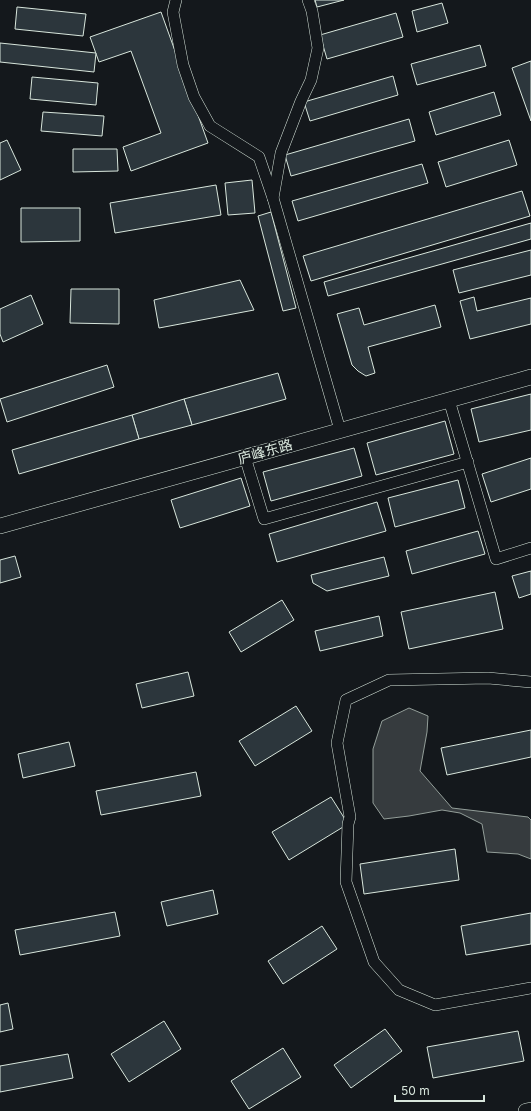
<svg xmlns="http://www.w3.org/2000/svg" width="531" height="1111" font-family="Inter,'Noto Sans SC',sans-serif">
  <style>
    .water { fill: #363b3e; stroke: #939e99 }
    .building { fill: #2c363c; stroke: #d8e6dc }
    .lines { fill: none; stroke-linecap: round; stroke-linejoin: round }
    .street-casing { stroke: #d8e6dc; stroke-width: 12 }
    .secondary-casing { stroke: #d8e6dc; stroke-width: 16 }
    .street { stroke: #14181c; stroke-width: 11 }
    .secondary { stroke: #14181c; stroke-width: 15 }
    .labels { text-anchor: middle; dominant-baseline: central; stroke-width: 3; stroke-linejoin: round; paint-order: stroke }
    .street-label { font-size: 14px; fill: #d8e6dc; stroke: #14181c }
  </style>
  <rect width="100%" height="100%" fill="#14181c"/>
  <!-- water -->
  <path class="water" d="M409,708L428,716L427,732L420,771L452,808L528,817L531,820V859L518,854L487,852L482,824L460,813L442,810L409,816L384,819L373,803V749L382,721Z"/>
  <!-- building -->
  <g class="building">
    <path d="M315,0H344L317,7Z"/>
    <path d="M442,3L448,23L417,32L412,11Z"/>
    <path d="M17,7L86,14L83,36L15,29Z"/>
    <path d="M161,12L208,143L131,171L123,147L161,133L131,51L99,62L90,37Z"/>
    <path d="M396,13L403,37L327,59L320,35Z"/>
    <path d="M0,43L96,53L94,72L0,62Z"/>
    <path d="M480,45L486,66L417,85L411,64Z"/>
    <path d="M531,61V121L512,68Z"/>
    <path d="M393,76L398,95L310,121L304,102Z"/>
    <path d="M32,77L98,83L96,105L30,99Z"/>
    <path d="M494,92L501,115L436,135L429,112Z"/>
    <path d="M43,112L104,116L102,136L41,131Z"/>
    <path d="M409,119L415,141L291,176L285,155Z"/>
    <path d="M7,140L21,170L0,180V143Z"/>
    <path d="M509,140L517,165L446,187L438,162Z"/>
    <path d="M73,149H117L118,171L73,172Z"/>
    <path d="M422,164L428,183L298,221L292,201Z"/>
    <path d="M252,180L255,213L228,215L225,183Z"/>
    <path d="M216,185L221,215L115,233L110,203Z"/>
    <path d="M522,191L530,216L311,281L303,256Z"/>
    <path d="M21,208H80V241L21,242Z"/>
    <path d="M271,212L296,308L283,311L258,216Z"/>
    <path d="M531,223V239L328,296L324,282Z"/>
    <path d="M531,250V275L459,293L453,270Z"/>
    <path d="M240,280L254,310L159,328L154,300Z"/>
    <path d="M71,289H119V324L70,323Z"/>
    <path d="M31,295L43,324L3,342L0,334V309Z"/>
    <path d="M474,297L477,311L531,298V324L470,339L460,301Z"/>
    <path d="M435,305L441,327L368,347L375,373L366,376L358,371L352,365L337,314L359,308L364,325Z"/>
    <path d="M107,365L114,387L7,422L0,399Z"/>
    <path d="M278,373L286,399L192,425L184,399Z"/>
    <path d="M531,394V430L479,442L471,409Z"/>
    <path d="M184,399L192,425L139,439L132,415Z"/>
    <path d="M132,415L139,439L19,474L12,450Z"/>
    <path d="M445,421L454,454L376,475L367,443Z"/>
    <path d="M354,448L362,476L271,501L263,472Z"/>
    <path d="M531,458V489L491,502L482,474Z"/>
    <path d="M241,478L250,506L180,528L171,500Z"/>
    <path d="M458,480L465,508L395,527L388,498Z"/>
    <path d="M377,502L386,531L277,562L269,534Z"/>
    <path d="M478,531L485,554L412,574L406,551Z"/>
    <path d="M15,556L21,577L0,583V560Z"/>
    <path d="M384,557L389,576L327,591L313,583L311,575Z"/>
    <path d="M531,571V594L519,598L512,576Z"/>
    <path d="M495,592L503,629L409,649L401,612Z"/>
    <path d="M282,600L294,620L241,652L229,632Z"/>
    <path d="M379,616L383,636L320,651L315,631Z"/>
    <path d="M188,672L194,696L142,708L136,684Z"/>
    <path d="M296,706L312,731L255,766L239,741Z"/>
    <path d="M531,730V757L447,775L441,748Z"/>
    <path d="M69,742L75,766L23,778L18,754Z"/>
    <path d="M196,772L201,796L101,815L96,791Z"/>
    <path d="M331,797L348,824L289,860L272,832Z"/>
    <path d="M455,849L459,880L364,894L360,864Z"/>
    <path d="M213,890L218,914L167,926L161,902Z"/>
    <path d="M115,912L120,936L20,955L15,930Z"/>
    <path d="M531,913V944L466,955L461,926Z"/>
    <path d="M322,926L337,949L283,984L268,961Z"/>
    <path d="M8,1003L13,1029L0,1032V1005Z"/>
    <path d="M164,1021L181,1049L129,1082L111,1054Z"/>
    <path d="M385,1029L402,1051L351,1088L334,1065Z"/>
    <path d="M518,1031L524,1061L433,1078L427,1047Z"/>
    <path d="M283,1048L301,1077L249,1109L231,1081Z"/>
    <path d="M68,1054L73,1078L0,1092V1066Z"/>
  </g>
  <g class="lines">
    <!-- street casing -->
    <g class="street-casing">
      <g id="street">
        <path d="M176,0L173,12L183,65L194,97L210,126L259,157L273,198L340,430"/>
        <path d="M273,198L281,153L301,101L311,80L318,48L312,11L308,0"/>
        <path d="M449,400L496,559L531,548"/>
        <path d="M245,457L264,519L468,462"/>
        <path d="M531,682L488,678L389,680L346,700L337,743L350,817L348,824L346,882L374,962L399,990L435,1005L531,988"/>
      </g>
    </g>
    <!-- secondary casing -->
    <g class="secondary-casing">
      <g id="secondary">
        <path d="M0,526L531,377"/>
        <path d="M526,1111L531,1110"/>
      </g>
    </g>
    <!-- street -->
    <use href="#street" class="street"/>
    <!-- secondary -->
    <use href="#secondary" class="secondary"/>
  </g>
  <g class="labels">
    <!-- street labels -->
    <g class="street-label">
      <text transform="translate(265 451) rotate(-16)">庐峰东路</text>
    </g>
  </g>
  <!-- scale -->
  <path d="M395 1095v6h89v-6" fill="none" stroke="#d8e6dc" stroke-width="2"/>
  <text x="401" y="1095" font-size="12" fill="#d8e6dc" stroke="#14181c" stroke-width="3" paint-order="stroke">50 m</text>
</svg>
